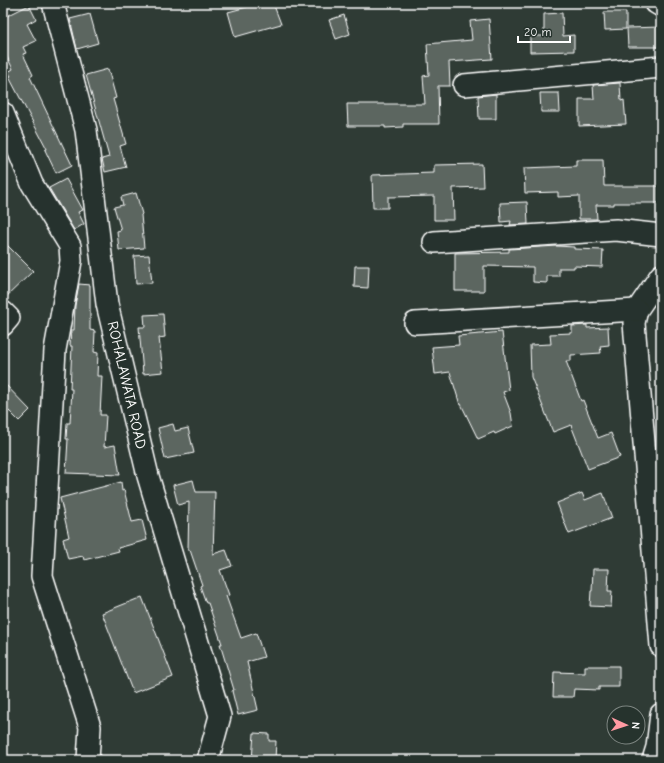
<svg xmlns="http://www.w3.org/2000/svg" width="664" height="763" font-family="'Comic Neue',sans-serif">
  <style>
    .building { fill: #5b6661; stroke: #fff }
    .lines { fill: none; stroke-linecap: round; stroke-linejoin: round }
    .minor-casing { stroke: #fff; stroke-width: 24 }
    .minor { stroke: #26332d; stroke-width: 21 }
    .labels { text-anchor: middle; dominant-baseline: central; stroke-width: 4; stroke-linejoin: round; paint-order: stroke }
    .street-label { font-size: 15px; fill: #fff; stroke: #26332d }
  </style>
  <rect width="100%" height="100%" fill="#2f3b35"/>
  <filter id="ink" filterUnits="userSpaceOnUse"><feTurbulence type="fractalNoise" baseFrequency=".025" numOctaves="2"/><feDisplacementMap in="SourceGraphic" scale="8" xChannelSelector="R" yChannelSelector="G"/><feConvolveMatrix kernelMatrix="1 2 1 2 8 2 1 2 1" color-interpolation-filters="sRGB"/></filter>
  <g filter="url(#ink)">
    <!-- building -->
    <g class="building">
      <path d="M246,3H273L281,24L235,37L228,12L247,7Z"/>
      <path d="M29,5L36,19L27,24L36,41L23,47L26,53L23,54L33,75L30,77L72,165L56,173L45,150L47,149L9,77L11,76L8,72L13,69L3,49V18Z"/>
      <path d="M604,12H626V29L605,30Z"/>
      <path d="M562,13L563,36L574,35V51L530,52V36H544V14Z"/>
      <path d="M90,14L98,43L77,49L70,19Z"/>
      <path d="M344,15L350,34L336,39L329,20Z"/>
      <path d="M489,19L492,59L449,62L450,86H438L439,124H403V127L385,128V126H348L347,104H425L423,76L429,75L427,44L472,40L470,21Z"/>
      <path d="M661,27V47H628L627,28Z"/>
      <path d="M108,69L116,98L113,99L126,144L120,146L126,167L105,172L102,159L109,157L86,75Z"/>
      <path d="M620,83L621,101L624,100L626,124L579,126V99H594L593,85Z"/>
      <path d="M540,93H559L560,112H541Z"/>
      <path d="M496,94V119H479L478,96Z"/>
      <path d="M576,160H603L604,186H661V203H614V205H596L597,219H579V196L558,197V192L525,193L524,168L576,166Z"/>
      <path d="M482,164L483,187L453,188L454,220H434V196L388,197V208H373L372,175L434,173V165Z"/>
      <path d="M66,179L83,210L78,212L84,224L74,230L49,188Z"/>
      <path d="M136,193L142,214L141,215L144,248L119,250L117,231L121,230L114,207L123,205L121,197Z"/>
      <path d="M527,202L528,224L510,225L511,221L501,222L500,203Z"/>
      <path d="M3,241L33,271L3,300Z"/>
      <path d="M557,246L574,247V249L603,250L602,267L574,266V268H559V276H547V283L533,282V267L484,266V291H455V253L509,252V249Z"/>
      <path d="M149,255L152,283L136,284L134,256Z"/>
      <path d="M355,266H369L368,288L354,287Z"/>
      <path d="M79,284L90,285V330L95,331L94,352L98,353L97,376H102L100,415H106L104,447L115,445L120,475L66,473L68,439H66L67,423H70L72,389H70L72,346H70L71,330H74L75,305Z"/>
      <path d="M163,314L165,337L159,338L163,372L143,374L139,327H145L144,315Z"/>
      <path d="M587,325V328L608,327L609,345L600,346L601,353L571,355V361H566L581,401L583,400L598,438L611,433L620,457L588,469L571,425L553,432L531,377L530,345L551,344L550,334L572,333V326Z"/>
      <path d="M502,332L509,390L503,392L511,413L513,426L495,434L494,432L478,439L461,404L460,405L450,372L435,374L432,347L459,345L458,336Z"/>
      <path d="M3,382L30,410L19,421L9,411L3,418Z"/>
      <path d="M173,424L175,431L188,428L194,453L165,459L158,428Z"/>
      <path d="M193,480L196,492H215L213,554L226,550L232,566L220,570L229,595L226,596L241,638L256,633L264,657L247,662L258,710L238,715L232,691L234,690L220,644H222L208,603H206L200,586L202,585L190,550H188L189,502L178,505L173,485Z"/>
      <path d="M121,482L122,491L124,490L132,522L142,520L147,540L118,548L119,551L84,560L83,556L68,559L63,539L69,537L60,498Z"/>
      <path d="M582,493L585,500L603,493L612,518L569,534L557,503Z"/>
      <path d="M593,569H609L608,591H612L611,607L590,606L591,591H592Z"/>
      <path d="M142,597L173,677L133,693L102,613Z"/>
      <path d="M585,666H619V687H599V690L574,689L573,697H553L554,672L585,673Z"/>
      <path d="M254,733L269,734V741H276L275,760H252Z"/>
    </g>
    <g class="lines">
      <!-- minor casing -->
      <g class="minor-casing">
        <g id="minor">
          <path d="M53,3L86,130L107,304L148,476L220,716L208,760"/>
          <path d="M656,3L661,6"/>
          <path d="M464,85L661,67"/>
          <path d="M3,113L32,184L70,246L71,261L55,350L42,576L90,727L88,760"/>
          <path d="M434,242L616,230L661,235"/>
          <path d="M661,275L637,310L634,323L661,646"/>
          <path d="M3,312L9,318L3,325"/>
          <path d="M415,323L637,310"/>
          <path d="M653,760L657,747L661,714"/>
        </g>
      </g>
      <!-- minor -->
      <use href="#minor" class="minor"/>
    </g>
  </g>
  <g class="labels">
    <!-- street labels -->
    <g class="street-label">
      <text transform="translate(127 385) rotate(77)">ROHALAWATA ROAD</text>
    </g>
  </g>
  <!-- margin -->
  <rect width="664" height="763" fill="none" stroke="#26332d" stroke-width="16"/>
  <rect x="8" y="8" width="648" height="747" fill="none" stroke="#fff" stroke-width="1.5" filter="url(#ink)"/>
  <!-- north arrow -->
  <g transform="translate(626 725) rotate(93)"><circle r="19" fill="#26332d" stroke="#7d8581"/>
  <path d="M0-3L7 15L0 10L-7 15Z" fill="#ff9aa2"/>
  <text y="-6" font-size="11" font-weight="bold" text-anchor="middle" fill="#ffffff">N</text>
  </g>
  <!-- scale -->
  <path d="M518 36v6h52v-6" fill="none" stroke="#ffffff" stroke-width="2"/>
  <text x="524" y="36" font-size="12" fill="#ffffff" stroke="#26332d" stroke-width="3" paint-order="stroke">20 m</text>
</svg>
